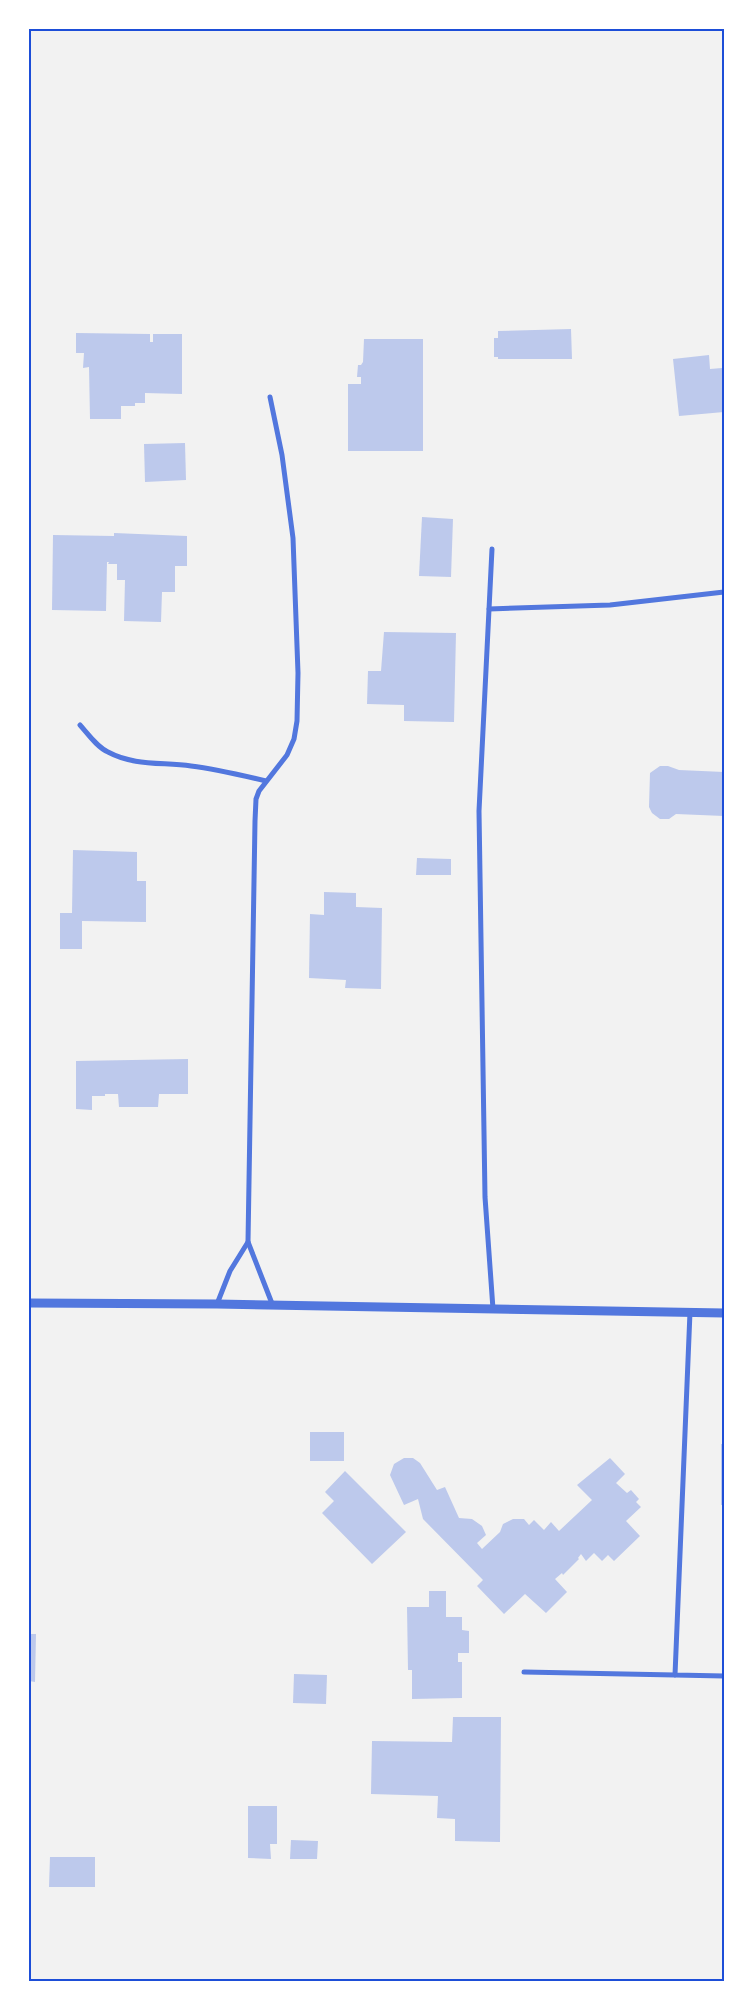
<svg xmlns="http://www.w3.org/2000/svg" width="753" height="2010" font-family="'Noto Sans',sans-serif">
  <style>
    .building { fill: #bdc9ec }
    .lines { fill: none; stroke-linecap: round; stroke-linejoin: round }
    .minor { stroke: #5277de; stroke-width: 5 }
    .tertiary { stroke: #5277de; stroke-width: 9 }
    .neatline { fill: none; stroke: #1d4ed8; stroke-width: 2 }
  </style>
  <rect width="100%" height="100%" fill="#f2f2f2"/>
  <!-- building -->
  <g class="building">
    <path d="M571,329L572,359H498V357H494V338H498V331Z"/>
    <path d="M76,333L150,334V342H153V334H182V394L145,393V403H135V406H121V419H90L89,367L83,368L84,353H76Z"/>
    <path d="M364,339H423V451H348V384H361V377H357L358,365H361L363,362Z"/>
    <path d="M709,355L710,369L722,368L724,412L679,416L673,359Z"/>
    <path d="M185,443L186,480L145,482L144,444Z"/>
    <path d="M422,517L453,519L451,577L419,576Z"/>
    <path d="M114,533L187,536V566H175V592H162L161,622L124,621L125,580H117V564H108L109,562H107L106,611L52,610L53,535L114,536Z"/>
    <path d="M384,632L456,633L454,722L404,721V705L367,704L368,671H381Z"/>
    <path d="M660,766H668L679,770L724,772V816L676,814L669,819H660L652,813L649,807L650,773Z"/>
    <path d="M73,850L137,852V881H146V922L82,921V949H60V913H72Z"/>
    <path d="M417,858L451,859V875H416Z"/>
    <path d="M324,892L356,893V907L382,908L381,989L345,988L346,980L309,978L310,914L324,915Z"/>
    <path d="M188,1059V1094H159L158,1107H119L118,1094H105V1096H92V1110L76,1109V1061Z"/>
    <rect x="310" y="1432" width="34" height="29"/>
    <rect x="721" y="1444" width="3" height="61"/>
    <path d="M404,1458H413L420,1463L437,1490L445,1487L459,1518L472,1519L482,1526L486,1535L477,1543L482,1549L500,1532L503,1524L513,1519H524L529,1525L534,1520L544,1530L551,1522L559,1531L592,1500L577,1485L610,1458L625,1474L616,1483L627,1493L631,1490L639,1499L636,1502L641,1507L626,1521L640,1536L614,1561L608,1555L602,1561L594,1553L586,1561L581,1554L578,1558L579,1559L563,1575L562,1573L555,1579L567,1592L546,1613L525,1594L504,1614L477,1586L483,1580L423,1519L418,1499L404,1505L390,1475L394,1464Z"/>
    <path d="M345,1471L406,1532L372,1564L322,1513L334,1501L325,1492Z"/>
    <path d="M429,1591H446V1617H462V1630L469,1631V1653H458V1662H462V1698L412,1699V1670H408L407,1607H429Z"/>
    <path d="M29,1634H36L35,1682L29,1681Z"/>
    <path d="M294,1674L327,1675L326,1704L293,1703Z"/>
    <path d="M453,1717H501L500,1842L455,1841V1819L437,1818L438,1796L371,1794L372,1741L452,1742Z"/>
    <path d="M248,1806H277V1844H270L271,1859L248,1858Z"/>
    <path d="M291,1840L318,1841L317,1859H290Z"/>
    <path d="M50,1857H95V1887H49Z"/>
  </g>
  <g class="lines">
    <!-- minor -->
    <g class="minor">
      <path d="M270,397L282,455L293,538L298,673L297,721L294,739L287,755L259,791L256,799L255,821L248,1242L273,1306"/>
      <path d="M492,549L479,811L485,1197L493,1309"/>
      <path d="M489,609L610,605L724,592"/>
      <path d="M80,725C88,734 97,747 108,752C134,766 162,762 191,766C216,769 241,775 266,781"/>
      <path d="M217,1304L230,1271L248,1242"/>
      <path d="M690,1312L675,1675L724,1676"/>
      <path d="M524,1672L675,1675"/>
    </g>
    <!-- tertiary -->
    <path class="tertiary" d="M29,1303L217,1304L724,1313"/>
  </g>
  <!-- border -->
  <rect width="753" height="2010" fill="none" stroke="#ffffff" stroke-width="60"/>
  <rect x="30" y="30" width="693" height="1950" class="neatline"/>
</svg>
